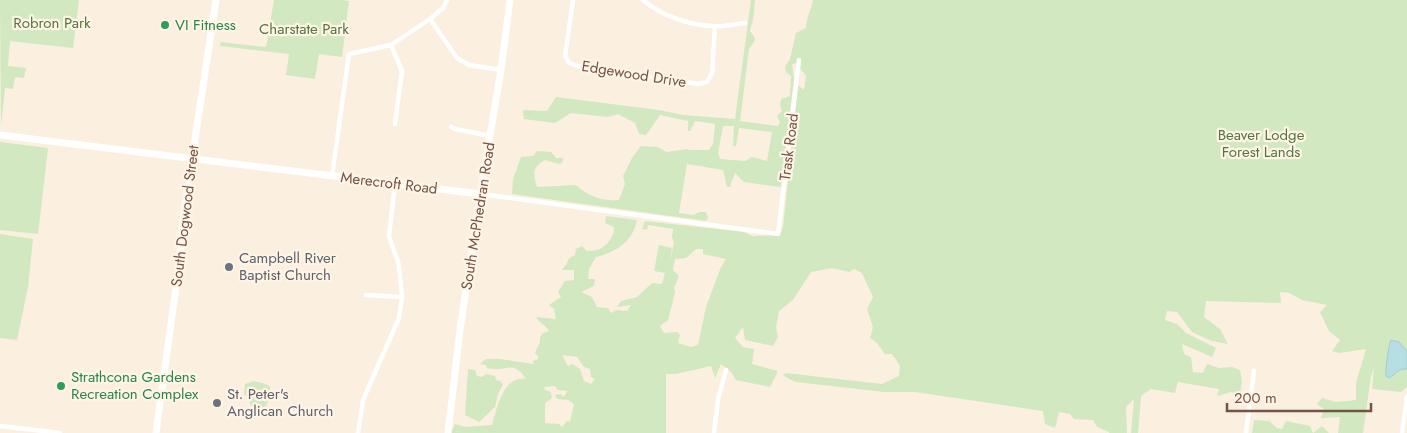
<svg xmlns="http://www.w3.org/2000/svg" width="1407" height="433" font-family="Jost,sans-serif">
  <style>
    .green { fill: #d2e8c0; fill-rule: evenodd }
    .water { fill: #b6dfe4; stroke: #9ccfd5 }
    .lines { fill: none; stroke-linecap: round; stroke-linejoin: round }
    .street { stroke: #fff; stroke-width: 4.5 }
    .secondary { stroke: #fff; stroke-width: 7 }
    .leisure-dot { fill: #2e9e5b; stroke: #fff4e6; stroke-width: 2 }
    .worship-dot { fill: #6b7280; stroke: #fff4e6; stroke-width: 2 }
    .labels { text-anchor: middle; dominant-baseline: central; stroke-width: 4.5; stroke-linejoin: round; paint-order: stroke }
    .park-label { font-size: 15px; fill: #547741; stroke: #fff4e6 }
    .leisure-label { font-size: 15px; fill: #27864d; stroke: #fff4e6; text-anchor: start }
    .street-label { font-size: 15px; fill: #715548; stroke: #fff4e6 }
    .worship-label { font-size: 15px; fill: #5b616d; stroke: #fff4e6; text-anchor: start }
  </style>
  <rect width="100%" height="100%" fill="#fbefe0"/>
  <!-- green -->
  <g class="green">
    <path d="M0,0H79L73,48L10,41L8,66L26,68L24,78L15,77L13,89L5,88L1,127Z"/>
    <path d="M274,0H342L349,1L342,57L319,54L315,79L286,75L289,54L220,46L221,42L266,47Z"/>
    <path d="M751,0H755L753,20L750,31L755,38L754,42L749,49L740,121L778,126L780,122L777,116L782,111L780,105L781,99L790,96L791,76L786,72L785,67L790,59L796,33L806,28C806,18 811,10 813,0H1407V387L1401,392L1372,389L1374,368L1371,376L1363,433H1338L1340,417L1321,418L1324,409L1317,404L1322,398L1336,402L1356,400V383L1366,349L1339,353L1332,351L1340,340L1329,331L1320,312L1327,305L1302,300L1289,293L1280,292L1281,303L1206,301L1204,317L1220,329L1228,344L1212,341L1192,332L1177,312L1167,311L1165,320L1177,324L1186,333L1216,348L1212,357L1182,344L1184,354L1191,357L1193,372L1203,373L1207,364L1219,368L1232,367L1240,370L1242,382L1240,394L1231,392L1217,396L1219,389L1178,382L1175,393L1151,389L1141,396L1138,433H1131L1134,399L1126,407L1127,433H1109V432L1097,427L1093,420L1074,419L1070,414L1059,412L1055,428L1045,424L1043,411L915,392H884L796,382L789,379L783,375L786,373L882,384L899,376L900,366L892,354H885L876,342L870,338L873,327L867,309L873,297L862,273L854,269L849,272L832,268L811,272L793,300L779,311L776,327L778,337L773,346L745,340L743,327L735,338L743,347L754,349L752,364L778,371L770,387L736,380L731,372L721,364L715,378L711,366L676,374H666V433H451L455,424L465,427L492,425C497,408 503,375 526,379C512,358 507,373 487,368L486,365L480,364L486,359H500L534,364L533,361L538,359V356L535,353L540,341V337L543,333L549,331C546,325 540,324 536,317L556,319L554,309L549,305L561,297L558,292L565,281L574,280V270H562L567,263L569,258L575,255L576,249L582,246L587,251C590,251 593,251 596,250C606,248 615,236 614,227L605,223L606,216L637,220C633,241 617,252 596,257L589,269L588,279H595L594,286L581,292L592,297L597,307L608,308L611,313L616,310L627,311L631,305L617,307L621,301L637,297L652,283L662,284L665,273L654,271L659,245L672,248L670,263L674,242L672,238L673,229L648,225L647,230L642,229L645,221L744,232L752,236L780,235L783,227L798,85L804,90L806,76L796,63L792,64L794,79L781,187L744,182L735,173L730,187H727L723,170L687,164L679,213L693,215L700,212H706L708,217L706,221L512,194L513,179L521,157L533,156L537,151L551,152L556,158H563V161L560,164L545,160C532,167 533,174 537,187L576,185C587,196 604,202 619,200L625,184L623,176L632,158L641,146L657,147L667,152L687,149L689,150H709L713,144L715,124L695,121L690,131H688V121L660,115L646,135L639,134L635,123L618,114L608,117L571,113L555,123L524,119L523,110L547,111L556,97L659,110L683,115L735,119ZM723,126H734L733,146H736L739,128L772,132L767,161L752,157L745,161L720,159L718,153ZM696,249H703V254L726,259L721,267L706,307L698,345L691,347L678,343L680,335L677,332L664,333L660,326L668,320L675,293L674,288L679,276L673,270L675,259L686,258ZM562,355L577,357L584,367L590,369L591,377L595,379L591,384L584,381L580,369L572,364L568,366ZM555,386L558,390L567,391L566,394L563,397L561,394L555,395L557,399L568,400L574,404L570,422L567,421L562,427L559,424L545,423V403L552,398L551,392L545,390L544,387Z"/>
    <path d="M0,142L48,148L38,234L0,230Z"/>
    <path d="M0,234L33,239L28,287L17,340L0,338Z"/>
    <path d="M468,369L475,370L477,376L482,377L486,374L495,376L496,380L500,381L503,384L498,394L495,407L479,422L465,415Z"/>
    <path d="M254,381L266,384L270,387L269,399L265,408L251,406L249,398L244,394L245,384Z"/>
    <path d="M1254,420L1269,421L1277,428L1282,429L1286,421L1310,426L1313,433L1322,426L1329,433H1252Z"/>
  </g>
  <!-- water -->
  <path class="water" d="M1391,340L1399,342L1407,351V369C1398,368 1396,374 1389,378L1386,376C1385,370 1389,344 1391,340Z"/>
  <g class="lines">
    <!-- street -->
    <g class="street">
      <path d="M573,0L565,56L569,63L577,66L698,84L707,82L712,73L715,26"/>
      <path d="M643,0C662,16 688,25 713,26C724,27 735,24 745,23"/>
      <path d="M430,19L457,58L469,65L501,70"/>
      <path d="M391,45L402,71L395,124"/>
      <path d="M451,127L455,129L491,136"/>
      <path d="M332,176L349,54L391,45L430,19L443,8L447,0"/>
      <path d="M480,194L778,234L799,60"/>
      <path d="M366,295L402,297"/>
      <path d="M0,426L60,433"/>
      <path d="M358,433L363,400L399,318L402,297L399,265L389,236L395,183"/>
      <path d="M714,433L718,399L726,370"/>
      <path d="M1246,433L1254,371"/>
      <path d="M1402,433L1407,397"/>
    </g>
    <!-- secondary -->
    <g class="secondary">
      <path d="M0,135L480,194"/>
      <path d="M156,433L177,280L184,212L216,0"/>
      <path d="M448,433L460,330L480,195L501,70L510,0"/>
    </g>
  </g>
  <!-- markers -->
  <g class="leisure-dot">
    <circle cx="165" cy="25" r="5"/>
    <circle cx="61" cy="386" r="5"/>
  </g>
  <g class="worship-dot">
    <circle cx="229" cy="267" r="5"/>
    <circle cx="217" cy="403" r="5"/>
  </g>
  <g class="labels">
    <!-- park labels -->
    <g class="park-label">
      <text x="52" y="23">Robron Park</text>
      <text x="304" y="29">Charstate Park</text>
      <text x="1261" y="135">Beaver Lodge<tspan x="1261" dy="17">Forest Lands</tspan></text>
    </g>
    <!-- leisure labels -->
    <g class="leisure-label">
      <text x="175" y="25">VI Fitness</text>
      <text x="71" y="377">Strathcona Gardens<tspan x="71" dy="17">Recreation Complex</tspan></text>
    </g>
    <!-- street labels -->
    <g class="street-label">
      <text transform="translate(634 74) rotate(9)">Edgewood Drive</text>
      <text transform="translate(789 147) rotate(-83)">Trask Road</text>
      <text transform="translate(389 183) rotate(7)">Merecroft Road</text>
      <text transform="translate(185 216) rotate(-83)">South Dogwood Street</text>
      <text transform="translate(478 216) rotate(-81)">South McPhedran Road</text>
    </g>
    <!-- worship labels -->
    <g class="worship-label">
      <text x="239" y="258">Campbell River<tspan x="239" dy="17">Baptist Church</tspan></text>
      <text x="227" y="394">St. Peter's<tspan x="227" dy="17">Anglican Church</tspan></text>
    </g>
  </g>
  <!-- scale -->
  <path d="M1227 403v8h144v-8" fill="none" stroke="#715548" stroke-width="2.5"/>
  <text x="1234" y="403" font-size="15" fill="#715548" stroke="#fff4e6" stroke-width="4" paint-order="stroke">200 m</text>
</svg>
